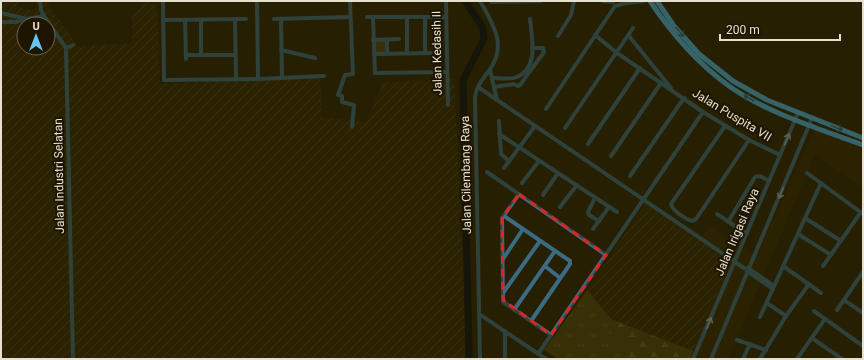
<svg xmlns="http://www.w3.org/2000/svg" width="864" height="360" font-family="Roboto,sans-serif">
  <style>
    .built { fill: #312700 }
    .industrial { fill: url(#industrial-furrows); fill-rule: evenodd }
    .grass { fill: url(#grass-tufts) }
    .forest { fill: url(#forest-firs) }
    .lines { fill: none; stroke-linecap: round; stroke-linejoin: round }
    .river { stroke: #000912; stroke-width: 7 }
    .minor { stroke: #3b6b82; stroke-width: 4 }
    .major { stroke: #4bb6e7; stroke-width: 5 }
    .oneway { stroke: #346674 }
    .oneway2 { stroke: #a1b1b1 }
    .marked { fill: none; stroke: #d62828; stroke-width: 3; stroke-dasharray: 8 5; stroke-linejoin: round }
    .labels { text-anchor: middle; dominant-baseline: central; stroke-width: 4; stroke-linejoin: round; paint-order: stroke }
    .street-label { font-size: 12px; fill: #e5e0d0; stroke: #1d1500 }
  </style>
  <defs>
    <pattern id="industrial-furrows" width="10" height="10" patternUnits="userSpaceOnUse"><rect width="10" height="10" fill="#312700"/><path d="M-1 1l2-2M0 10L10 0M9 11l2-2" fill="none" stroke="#4f4624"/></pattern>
    <pattern id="grass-tufts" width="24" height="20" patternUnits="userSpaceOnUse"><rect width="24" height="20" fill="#51440c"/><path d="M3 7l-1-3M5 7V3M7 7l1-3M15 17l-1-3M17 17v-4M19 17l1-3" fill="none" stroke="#6a5f2e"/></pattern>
    <pattern id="forest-firs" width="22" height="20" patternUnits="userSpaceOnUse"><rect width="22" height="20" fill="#51440c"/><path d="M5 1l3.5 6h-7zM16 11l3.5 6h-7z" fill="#6a5f2e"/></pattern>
  </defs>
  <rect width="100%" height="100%" fill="#261f02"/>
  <!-- built -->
  <path class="built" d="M815,129L863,148V188L815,155L728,359H690L729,261L699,239L710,226L757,256Z"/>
  <!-- industrial -->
  <g class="industrial">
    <path d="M1,1H20L19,7L35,11L38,1H52L50,7L78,46L132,43V17L145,1L157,6L160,84L320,76L322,117L366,122L383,82L454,79L468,359H1ZM24,24H48V48H24Z"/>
    <path d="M646,203L730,261L693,351L611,319L587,290Z"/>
  </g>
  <!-- grass -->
  <g class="grass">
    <path d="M373,40H386V53L374,52Z"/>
    <path d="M587,290L611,319L607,332L627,342L623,359H558L544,350Z"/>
  </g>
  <!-- forest -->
  <path class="forest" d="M611,319L693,351L690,359H623L627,342L607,332Z"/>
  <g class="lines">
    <!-- river -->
    <path class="river" d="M465,1L483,28L484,39L463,80L469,359"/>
    <!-- minor -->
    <g class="minor">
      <path d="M40,1L41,10L44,16L66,48L73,359"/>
      <path d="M163,1L164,80L258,79L324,76"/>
      <path d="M257,1L258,79"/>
      <path d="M350,1L353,74L345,75L338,95L342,96V102L354,105L352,127"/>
      <path d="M446,1L448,105"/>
      <path d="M480,1C494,26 508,46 488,72C482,80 476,87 475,97L480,359"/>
      <path d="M603,1L613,2"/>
      <path d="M491,2L541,1"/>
      <path d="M615,6L626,3L644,1"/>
      <path d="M1,13L27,19L44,16"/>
      <path d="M367,17H446"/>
      <path d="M373,17L375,73L447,72"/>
      <path d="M407,17V53"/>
      <path d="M425,17V53"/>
      <path d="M235,19L236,79"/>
      <path d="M274,19L350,17"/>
      <path d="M281,19L282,78"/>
      <path d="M163,20L246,19"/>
      <path d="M185,20L186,59"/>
      <path d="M201,20V55"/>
      <path d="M1,22H15L25,20"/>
      <path d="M595,35L617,53L703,112L749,140L780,155"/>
      <path d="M558,36L571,15L574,1"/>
      <path d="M629,36L671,88"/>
      <path d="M373,40L399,39"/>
      <path d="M387,40V53"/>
      <path d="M66,48L73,45"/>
      <path d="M281,50L315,58"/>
      <path d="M374,54L436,53"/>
      <path d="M186,55H235"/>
      <path d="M490,70L497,100"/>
      <path d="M492,78C499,78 510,80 517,77C539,68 532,38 530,19"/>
      <path d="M478,87L744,268"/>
      <path d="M494,87L514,84L518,86L520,85L544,52L543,48H532"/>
      <path d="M546,109L615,6"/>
      <path d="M499,121L501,154L509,161"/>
      <path d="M725,126L671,204C673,211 685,219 692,221L696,219L749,140"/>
      <path d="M565,128L633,28"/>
      <path d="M499,134L617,212"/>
      <path d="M588,144L640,68"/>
      <path d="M611,156L661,83"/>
      <path d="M504,168L535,126"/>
      <path d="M487,172L606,255"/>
      <path d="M807,173L863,214"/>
      <path d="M630,176L684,98"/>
      <path d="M522,183L539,161"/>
      <path d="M519,194L502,218L503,302L551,335"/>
      <path d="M543,195L558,173"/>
      <path d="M595,198L588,212L589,215L599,221"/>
      <path d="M560,207L577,185"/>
      <path d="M717,214L747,234"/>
      <path d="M504,216L570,261V264L531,321"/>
      <path d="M805,218L841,241"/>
      <path d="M728,222L755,177L760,176L769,181"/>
      <path d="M593,229L609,207"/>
      <path d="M798,234L831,255"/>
      <path d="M503,259L523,229"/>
      <path d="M545,266L560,278"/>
      <path d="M783,266L821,293"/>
      <path d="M823,266L861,212"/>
      <path d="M748,268L774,286"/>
      <path d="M747,271L773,289"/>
      <path d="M503,293L540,241"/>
      <path d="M844,300L863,313"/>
      <path d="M767,303L786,316"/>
      <path d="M514,310L555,251"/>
      <path d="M837,310L863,272"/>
      <path d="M814,311L863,346"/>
      <path d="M479,314L546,359"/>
      <path d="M760,317L821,183"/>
      <path d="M505,331V359"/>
      <path d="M812,338L842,359"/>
      <path d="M737,340L766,350"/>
      <path d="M538,354L703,112"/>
      <path d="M693,359L798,113"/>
      <path d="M711,359L812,118"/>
      <path d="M743,359L750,344"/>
      <path d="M760,359L786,316L809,284"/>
      <path d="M797,359L825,319"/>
    </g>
    <!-- major -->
    <g class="major">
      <path d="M650,1C672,34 696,62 729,86C765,112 820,129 863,145"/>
      <path d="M657,1L674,26L699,54L733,81L767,100L863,138"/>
    </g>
  </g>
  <!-- one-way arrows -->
  <defs><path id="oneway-shaft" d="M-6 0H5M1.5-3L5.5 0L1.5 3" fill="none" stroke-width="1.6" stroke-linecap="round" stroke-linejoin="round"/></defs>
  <g class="oneway">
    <use href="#oneway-shaft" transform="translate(680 32) rotate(48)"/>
    <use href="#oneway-shaft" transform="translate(749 98) rotate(-150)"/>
    <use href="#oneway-shaft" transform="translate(837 128) rotate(21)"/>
  </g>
  <g class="oneway2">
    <use href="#oneway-shaft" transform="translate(787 139) rotate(-67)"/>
    <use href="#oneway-shaft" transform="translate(781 193) rotate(113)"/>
    <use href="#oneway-shaft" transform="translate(709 323) rotate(-67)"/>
  </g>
  <!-- marked area -->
  <path d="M0 0H864V360H0ZM519,194L606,255L551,335L503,300L502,218Z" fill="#261f02" fill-opacity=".55" fill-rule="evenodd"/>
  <path class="marked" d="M519,194L606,255L551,335L503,300L502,218Z"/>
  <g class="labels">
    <!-- street labels -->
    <g class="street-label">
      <text transform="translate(437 53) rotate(-91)">Jalan Kedasih II</text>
      <text transform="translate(732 115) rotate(31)">Jalan Puspita VII</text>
      <text transform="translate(466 175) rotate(-91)">Jalan Cilembang Raya</text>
      <text transform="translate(59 176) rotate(-91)">Jalan Industri Selatan</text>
      <text transform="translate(737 232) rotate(-67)">Jalan Irigasi Raya</text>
    </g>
  </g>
  <!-- border -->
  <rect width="864" height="360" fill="none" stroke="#e5e0d0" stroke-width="4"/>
  <!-- north arrow -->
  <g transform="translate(36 36)"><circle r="19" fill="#1d1500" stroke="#6d6653"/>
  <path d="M0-3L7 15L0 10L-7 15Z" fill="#67c4f0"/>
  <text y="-6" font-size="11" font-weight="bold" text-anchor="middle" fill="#e5e0d0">U</text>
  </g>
  <!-- scale -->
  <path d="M720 34v6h120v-6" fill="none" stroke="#e5e0d0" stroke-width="2"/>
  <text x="726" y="34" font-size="12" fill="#e5e0d0" stroke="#1d1500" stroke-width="3" paint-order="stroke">200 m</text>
</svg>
